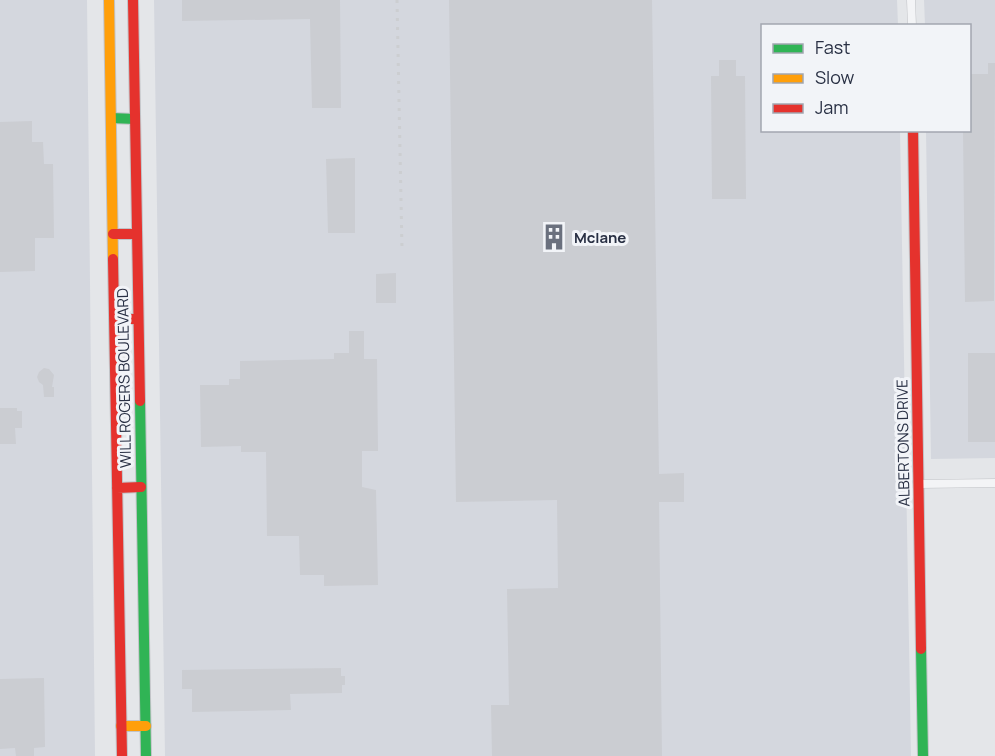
<svg xmlns="http://www.w3.org/2000/svg" width="995" height="756" viewBox="0 0 995 756" font-family="Manrope,sans-serif">
  <rect width="100%" height="100%" fill="#e4e6e9"/>
  <path fill="#d4d7de" d="M 0,0 L 87,0 L 95,756 L 0,756 Z
    M 154,0 L 897,0 L 898,25 L 762,26 L 762,130 L 900,131 L 911,756 L 165,756 Z
    M 924,0 L 995,0 L 995,458 L 931,459 L 926,131 L 970,130 L 970,26 L 925,25 Z"/>
  <path fill="#cbcdd2" d="M 182,0 L 340,0 L 341,108 L 312,108 L 310,19 L 182,21 Z
    M 449,0 L 652,0 L 659,474 L 684,473 L 684,502 L 659,502 L 662,756 L 492,756 L 491,705 L 509,705 L 507,589 L 558,588 L 557,500 L 456,502 Z
    M 719,60 L 736,60 L 736,76 L 745,76 L 746,199 L 712,199 L 711,76 L 719,76 Z
    M 988,63 L 995,63 L 994,301 L 965,302 L 963,130 L 969,130 L 969,74 L 988,74 Z
    M 32,121 L 32,142 L 43,142 L 44,164 L 53,164 L 54,238 L 35,238 L 35,271 L 0,272 L 0,122 Z
    M 355,158 L 355,233 L 328,233 L 326,159 Z
    M 396,273 L 396,303 L 376,303 L 376,274 Z
    M 349,331 L 364,331 L 364,359 L 377,359 L 378,451 L 362,451 L 362,487 L 376,490 L 378,585 L 324,586 L 324,575 L 300,575 L 299,536 L 267,536 L 266,452 L 241,452 L 241,446 L 201,447 L 200,385 L 229,385 L 229,379 L 240,379 L 240,361 L 334,359 L 334,353 L 349,353 Z
    M 968,353 L 995,353 L 995,442 L 968,442 Z
    M 44,368 L 49,369 L 54,375 L 52,387 L 54,387 L 54,397 L 44,397 L 43,385 L 39,382 L 37,377 L 39,372 Z
    M 0,408 L 17,408 L 17,411 L 22,411 L 22,428 L 15,428 L 16,444 L 0,444 Z
    M 341,668 L 341,676 L 345,676 L 345,685 L 342,685 L 342,693 L 290,694 L 291,710 L 192,712 L 192,689 L 182,689 L 182,670 Z
    M 44,678 L 45,747 L 34,748 L 34,756 L 16,756 L 15,748 L 0,749 L 0,679 Z"/>
  <g fill="none" stroke-linecap="round" stroke-linejoin="round">
    <g stroke="#c1c3c7" stroke-width="9">
      <path id="street" d="M 911,0 L 912,26
        M 919,484 L 995,483"/>
    </g>
    <g stroke="#c1c3c7" stroke-width="12">
      <path id="fast" d="M 111,118 L 135,119
        M 140,401 L 146,756
        M 921,649 L 923,756"/>
    </g>
    <g stroke="#c1c3c7" stroke-width="12">
      <path id="slow" d="M 109,0 L 113,259
        M 121,726 L 146,726"/>
    </g>
    <g stroke="#c1c3c7" stroke-width="12">
      <path id="jam" d="M 133,0 L 140,401
        M 913,130 L 921,649
        M 113,234 L 137,234
        M 113,259 L 122,756
        M 114,319 L 138,319
        M 117,488 L 141,487"/>
    </g>
    <use href="#street" stroke="#f3f4f6" stroke-width="8"/>
    <use href="#fast" stroke="#30b455" stroke-width="10"/>
    <use href="#slow" stroke="#ff9f0a" stroke-width="10"/>
    <use href="#jam" stroke="#e5322d" stroke-width="10"/>
    <path stroke="#ccced1" stroke-width="3" stroke-dasharray="3 6" stroke-linecap="butt" d="M 397,0 L 402,250"/>
  </g>
  <defs>
    <g id="building-bare" transform="scale(2.07)"><path d="M-4-6H4V6H1V3H-1V6H-4ZM-2.5-4.3h1.7v1.8h-1.7ZM.8-4.3h1.7v1.8H.8ZM-2.5-1h1.7V.8h-1.7ZM.8-1h1.7V.8H.8Z" fill="#6a707e" stroke="#f2f4f8" stroke-width="2.5" paint-order="stroke"/></g>
  </defs>
  <g fill-rule="evenodd">
    <use href="#building-bare" x="554" y="237"/>
  </g>
  <g text-anchor="middle" dominant-baseline="central" stroke-width="6" stroke-linejoin="round" paint-order="stroke">
    <g font-size="15" font-weight="bold" fill="#293044" stroke="#f2f4f8" text-anchor="start">
      <text x="574" y="237">Mclane</text>
    </g>
    <g font-size="15" fill="#293044" stroke="#f2f4f8">
      <text transform="translate(124 378) rotate(-91)">WILL ROGERS BOULEVARD</text>
      <text transform="translate(903 443) rotate(-91)">ALBERTONS DRIVE</text>
    </g>
  </g>
  <rect x="761" y="24" width="210" height="108" fill="#f2f4f8" stroke="#a2a6b0" stroke-width="1.5"/>
  <rect x="773" y="44" width="30" height="9" fill="#30b455" stroke="#a2a6b0" stroke-width="1.5"/>
  <text x="815" y="54" font-size="18" fill="#293044">Fast</text>
  <rect x="773" y="74" width="30" height="9" fill="#ff9f0a" stroke="#a2a6b0" stroke-width="1.5"/>
  <text x="815" y="84" font-size="18" fill="#293044">Slow</text>
  <rect x="773" y="104" width="30" height="9" fill="#e5322d" stroke="#a2a6b0" stroke-width="1.5"/>
  <text x="815" y="114" font-size="18" fill="#293044">Jam</text>
</svg>
